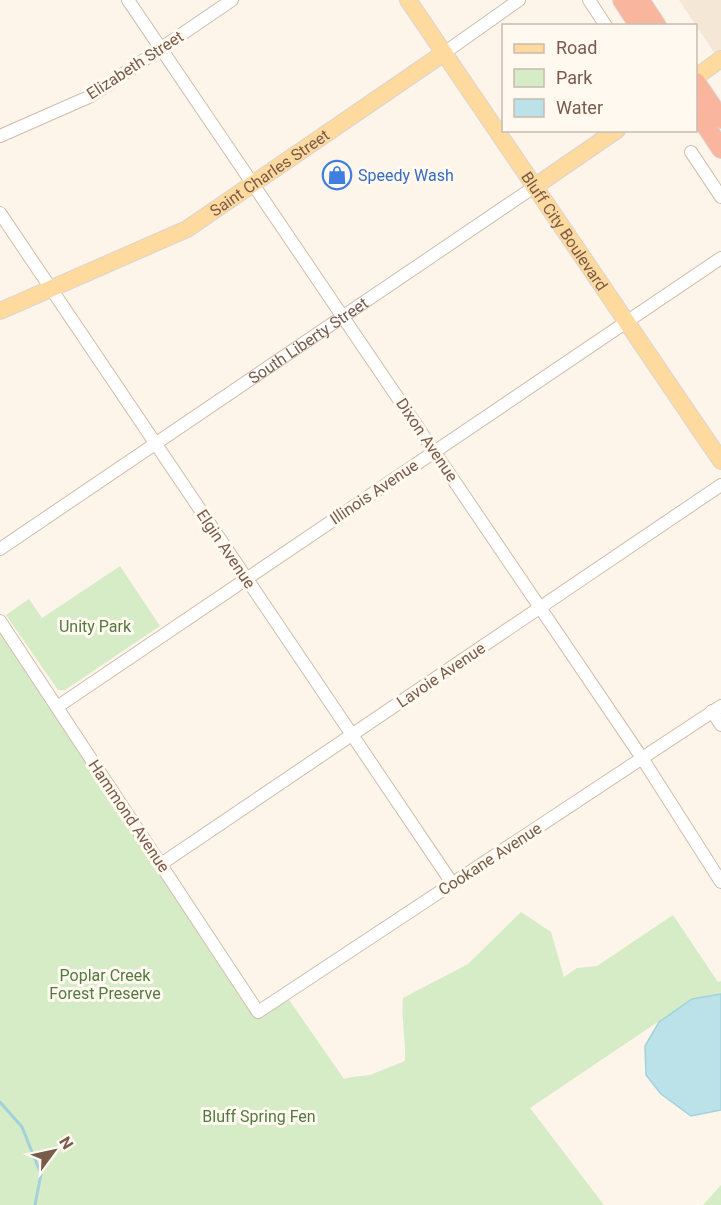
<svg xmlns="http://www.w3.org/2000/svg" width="721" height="1205" viewBox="0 0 721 1205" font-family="Roboto,sans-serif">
  <rect width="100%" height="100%" fill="#fdf5e9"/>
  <path fill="#f5e7d6" d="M 679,0 L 721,0 L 721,63 Z"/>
  <path fill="#d5ecc6" d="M 120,566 L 160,626 L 65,690 L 58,690 L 6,615 L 29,599 L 42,618 Z
    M 0,632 L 252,1015 L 285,994 L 344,1079 L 352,1077 L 370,1075 L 405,1061 C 406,1039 401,1020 403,998 L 468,964 L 521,912 L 551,932 L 564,977 L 577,968 L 597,966 L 673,915 L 718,982 L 721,981 L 721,994 L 692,999 L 530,1108 L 604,1205 L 0,1205 Z
    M 721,1185 L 721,1205 L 703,1205 Z"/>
  <path fill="#bbe2e9" stroke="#a1d2db" stroke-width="1.5" d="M 721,994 L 721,1110 L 691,1116 L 661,1094 L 646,1075 L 645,1046 L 659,1022 L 692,999 Z"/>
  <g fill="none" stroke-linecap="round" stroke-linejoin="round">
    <path stroke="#a1d2db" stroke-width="3" d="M 0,1102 L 22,1127 L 41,1174 L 35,1205"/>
    <g stroke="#d0bdad" stroke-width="14">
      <g id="minor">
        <path d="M 128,0 L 642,758 L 721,882"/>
        <path d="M 589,0 L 606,26"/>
        <path d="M 444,53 L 519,0"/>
        <path d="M 0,136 L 91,96 L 232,0"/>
        <path d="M 691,152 L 721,197"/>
        <path d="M 0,213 L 452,883"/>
        <path id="s1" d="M 0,549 L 534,187"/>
        <path d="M 0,621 L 258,1012 L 721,706"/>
        <path d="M 57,707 L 721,258"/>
        <path d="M 712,711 L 721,725"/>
        <path d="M 161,864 L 721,485"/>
      </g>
    </g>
    <g stroke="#dcd4d0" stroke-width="18">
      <g id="major">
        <path id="s2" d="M 408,0 L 721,461"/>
        <path d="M 696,77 L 721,59"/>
        <path d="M 534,187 L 617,130"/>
        <path id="s3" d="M 0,311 L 187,229 L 444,53"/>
      </g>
    </g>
    <g stroke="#dcd4d0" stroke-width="20">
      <path id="highway" d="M 622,0 L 639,26
        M 640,0 L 657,26
        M 696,82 L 721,119
        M 696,111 L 721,149"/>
    </g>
    <use href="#minor" stroke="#fff" stroke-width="12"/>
    <use href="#major" stroke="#feda9f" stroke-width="16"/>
    <use href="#highway" stroke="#f9b59d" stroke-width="18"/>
  </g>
  <defs>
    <g id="shop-ring" transform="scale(1.5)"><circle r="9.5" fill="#fff9f0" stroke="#3f7fe0" stroke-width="1.5"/><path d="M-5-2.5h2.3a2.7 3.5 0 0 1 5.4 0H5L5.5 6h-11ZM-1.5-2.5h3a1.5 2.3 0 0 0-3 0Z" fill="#3f7fe0"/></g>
  </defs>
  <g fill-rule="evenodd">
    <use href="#shop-ring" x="337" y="175"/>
  </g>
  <g text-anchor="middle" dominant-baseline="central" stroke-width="6" stroke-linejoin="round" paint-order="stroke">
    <g font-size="16" fill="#795b4a" stroke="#fff9f0">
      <text transform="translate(135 65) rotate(-33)">Elizabeth Street</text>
      <text stroke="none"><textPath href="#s3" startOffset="304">Saint Charles Street</textPath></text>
      <text stroke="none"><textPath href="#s2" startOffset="279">Bluff City Boulevard</textPath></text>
      <text stroke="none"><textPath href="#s1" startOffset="372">South Liberty Street</textPath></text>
      <text transform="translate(427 440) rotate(56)">Dixon Avenue</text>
      <text transform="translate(374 492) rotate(-34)">Illinois Avenue</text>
      <text transform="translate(226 549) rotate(56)">Elgin Avenue</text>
      <text transform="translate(441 675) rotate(-34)">Lavoie Avenue</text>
      <text transform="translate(129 816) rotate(56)">Hammond Avenue</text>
      <text transform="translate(490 859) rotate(-33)">Cookane Avenue</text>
    </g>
    <g font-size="16" fill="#366cbe" stroke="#fff9f0" text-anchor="start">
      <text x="358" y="175">Speedy Wash</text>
    </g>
    <g font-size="16" fill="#517a3f" stroke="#fff9f0">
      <text x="95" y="626">Unity Park</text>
      <text x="105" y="975">Poplar Creek<tspan x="105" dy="18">Forest Preserve</tspan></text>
      <text x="259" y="1116">Bluff Spring Fen</text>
    </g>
  </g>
  <rect x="502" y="24" width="195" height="108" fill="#fff9f0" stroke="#c9baae" stroke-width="1.5"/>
  <rect x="514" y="44" width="30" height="9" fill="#feda9f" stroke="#c9baae" stroke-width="1.5"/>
  <text x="556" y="54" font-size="18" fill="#795b4a">Road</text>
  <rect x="514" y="69" width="30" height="18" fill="#d5ecc6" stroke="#c9baae" stroke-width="1.5"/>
  <text x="556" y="84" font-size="18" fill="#795b4a">Park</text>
  <rect x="514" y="99" width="30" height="18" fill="#bbe2e9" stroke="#c9baae" stroke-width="1.5"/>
  <text x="556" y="114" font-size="18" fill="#795b4a">Water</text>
  <g transform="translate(54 1151) rotate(57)" stroke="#fff9f0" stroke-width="4.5" paint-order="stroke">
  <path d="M0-4.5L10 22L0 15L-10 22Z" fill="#795b4a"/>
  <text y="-9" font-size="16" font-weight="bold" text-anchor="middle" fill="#795b4a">N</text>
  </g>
</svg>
